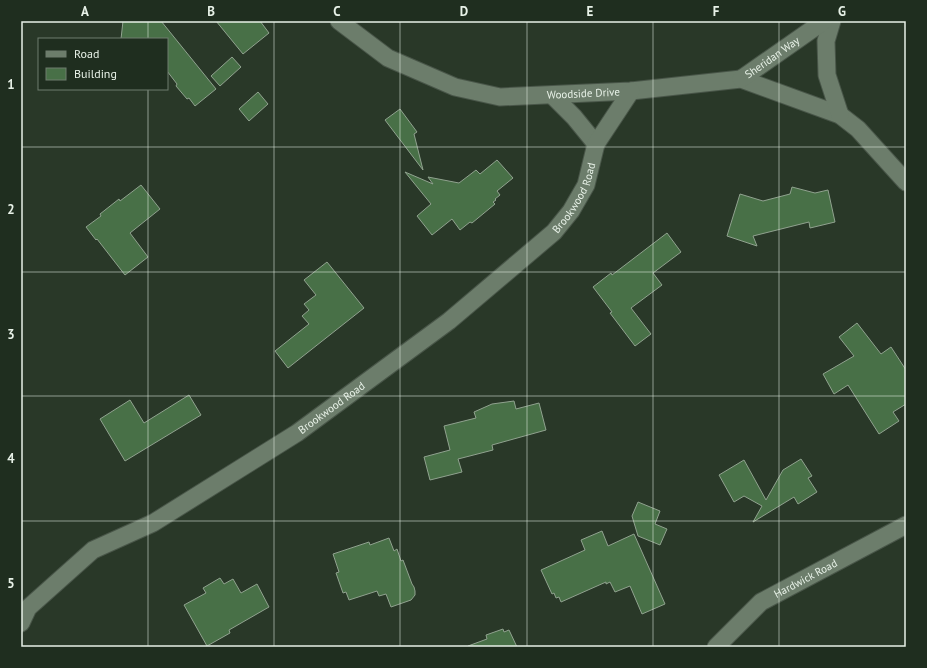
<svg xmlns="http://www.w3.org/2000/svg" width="927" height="668" viewBox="0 0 927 668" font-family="'PT Sans',sans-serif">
  <rect width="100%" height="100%" fill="#293828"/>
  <path fill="#487047" stroke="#90a28f" d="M 123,21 L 161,21 L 216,89 L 195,106 L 189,98 L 187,99 L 176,86 L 177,84 L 167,71 L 167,39 L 121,39 Z
    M 216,21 L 260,21 L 269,33 L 243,54 Z
    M 232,57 L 241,67 L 220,86 L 211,76 Z
    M 258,92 L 268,104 L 249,121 L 239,109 Z
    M 400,109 L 417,132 L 414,134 L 423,170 L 385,120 Z
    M 497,160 L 513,178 L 497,191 L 500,195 L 495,199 L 496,200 L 493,202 L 495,204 L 472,223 L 470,222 L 460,230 L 452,219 L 432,235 L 417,216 L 431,204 L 405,172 L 433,184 L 428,177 L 459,183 L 476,170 L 480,174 Z
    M 141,185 L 160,209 L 130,233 L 148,257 L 125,275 L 97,239 L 96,240 L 86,227 L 101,216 L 100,214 L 119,199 L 120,201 Z
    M 792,187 L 815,193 L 828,190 L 835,222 L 810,228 L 809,222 L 753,236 L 757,246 L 727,236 L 740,194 L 763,201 L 790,194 Z
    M 667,233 L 681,252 L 653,273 L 662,285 L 631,308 L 651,334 L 635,346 L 610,313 L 612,312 L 593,287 L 611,273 L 612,275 Z
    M 327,262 L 364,308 L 288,368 L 275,351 L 309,324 L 302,316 L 309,310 L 304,304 L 316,295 L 304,280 Z
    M 857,323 L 881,354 L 891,347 L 906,370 L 906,404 L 893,412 L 899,421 L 879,434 L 848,385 L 834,394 L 823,374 L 854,356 L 839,337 Z
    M 189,395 L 201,415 L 125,461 L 100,419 L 130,400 L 144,423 Z
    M 514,401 L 516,409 L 539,403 L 546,430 L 492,445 L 493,450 L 458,459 L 462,472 L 430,480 L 424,457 L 450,450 L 444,426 L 476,418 L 474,412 L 492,404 Z
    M 801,459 L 812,476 L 808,478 L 817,492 L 798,504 L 794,497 L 753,522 L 762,506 L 744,496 L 734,502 L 719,475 L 744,460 L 766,500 L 783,470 Z
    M 638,502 L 660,511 L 655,524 L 667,529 L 660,545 L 638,536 L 632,516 Z
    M 602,531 L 608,546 L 634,534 L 665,604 L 642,614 L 630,586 L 615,592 L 610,582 L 606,584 L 606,582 L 561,602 L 559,597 L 556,598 L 554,593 L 552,594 L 541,570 L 585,550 L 581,540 Z
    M 389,538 L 394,551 L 397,549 L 401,561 L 403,560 L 412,584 L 414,587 L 415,591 L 415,595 L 411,600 L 391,607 L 386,594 L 379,596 L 377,591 L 349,600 L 346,592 L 343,593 L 336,573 L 339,572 L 333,554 L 369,542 L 370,545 Z
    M 220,578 L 224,584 L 233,579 L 241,593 L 257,584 L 269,607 L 229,630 L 230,633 L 207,646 L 184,605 L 206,593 L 203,588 Z
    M 503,629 L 504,632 L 509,630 L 517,647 L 468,647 L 468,646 L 487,639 L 486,635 Z"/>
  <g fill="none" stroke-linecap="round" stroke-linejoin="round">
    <g stroke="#495649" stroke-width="19">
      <g id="minor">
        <path id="s1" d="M 339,21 L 388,58 L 455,87 L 500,97 L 631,91 L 741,79 L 840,115 L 858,129 L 906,182"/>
        <path d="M 832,21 L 826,41 L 827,75 L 840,115"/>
        <path id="s2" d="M 741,79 L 824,21"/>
        <path d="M 552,95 L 574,117 L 596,144"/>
        <path id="s3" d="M 21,623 L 28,608 L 93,550 L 153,523 L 297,433 L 449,321 L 554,232 L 571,211 L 586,185 L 596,144 L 631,91"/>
        <path id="s4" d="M 716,647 L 761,602 L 906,525"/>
      </g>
    </g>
    <use href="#minor" stroke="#6c7d6b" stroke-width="17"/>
  </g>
  <path fill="none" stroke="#e7f1e7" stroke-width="1" stroke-opacity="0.55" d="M 148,21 L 148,39M 274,21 L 274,647M 400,21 L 400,647M 527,21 L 527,647M 653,21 L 653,647M 779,21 L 779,647M 148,89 L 148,647M 21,147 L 906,147M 21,272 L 906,272M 21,396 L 906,396M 21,521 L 906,521"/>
  <g text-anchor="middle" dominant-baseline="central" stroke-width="3" stroke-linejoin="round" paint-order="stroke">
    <g font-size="11" fill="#e7f1e7" stroke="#1f2e1f">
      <text stroke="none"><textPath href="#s2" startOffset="38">Sheridan Way</textPath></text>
      <text stroke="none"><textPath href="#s1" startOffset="264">Woodside Drive</textPath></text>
      <text stroke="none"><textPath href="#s3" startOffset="706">Brookwood Road</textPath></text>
      <text stroke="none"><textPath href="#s3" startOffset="382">Brookwood Road</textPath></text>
      <text stroke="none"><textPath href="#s4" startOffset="114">Hardwick Road</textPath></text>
    </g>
  </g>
  <rect width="927" height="668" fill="none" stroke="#1f2e1f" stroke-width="44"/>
  <rect x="38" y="38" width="130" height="52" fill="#1f2e1f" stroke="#6f7c6f"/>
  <rect x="46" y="51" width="20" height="6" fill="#6c7d6b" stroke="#6f7c6f"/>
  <text x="74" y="58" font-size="12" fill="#e7f1e7">Road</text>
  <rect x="46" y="68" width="20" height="12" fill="#487047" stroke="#6f7c6f"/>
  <text x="74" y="78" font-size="12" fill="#e7f1e7">Building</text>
  <rect x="22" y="22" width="883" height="624" fill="none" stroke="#e7f1e7" stroke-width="1.5"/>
  <g font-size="13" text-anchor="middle" font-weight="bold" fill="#e7f1e7">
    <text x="85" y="16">A</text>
    <text x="211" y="16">B</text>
    <text x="337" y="16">C</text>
    <text x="464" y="16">D</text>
    <text x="590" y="16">E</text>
    <text x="716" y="16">F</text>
    <text x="842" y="16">G</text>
    <text x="11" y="89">1</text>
    <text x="11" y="214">2</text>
    <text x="11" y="339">3</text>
    <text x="11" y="463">4</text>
    <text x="11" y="588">5</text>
  </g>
</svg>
